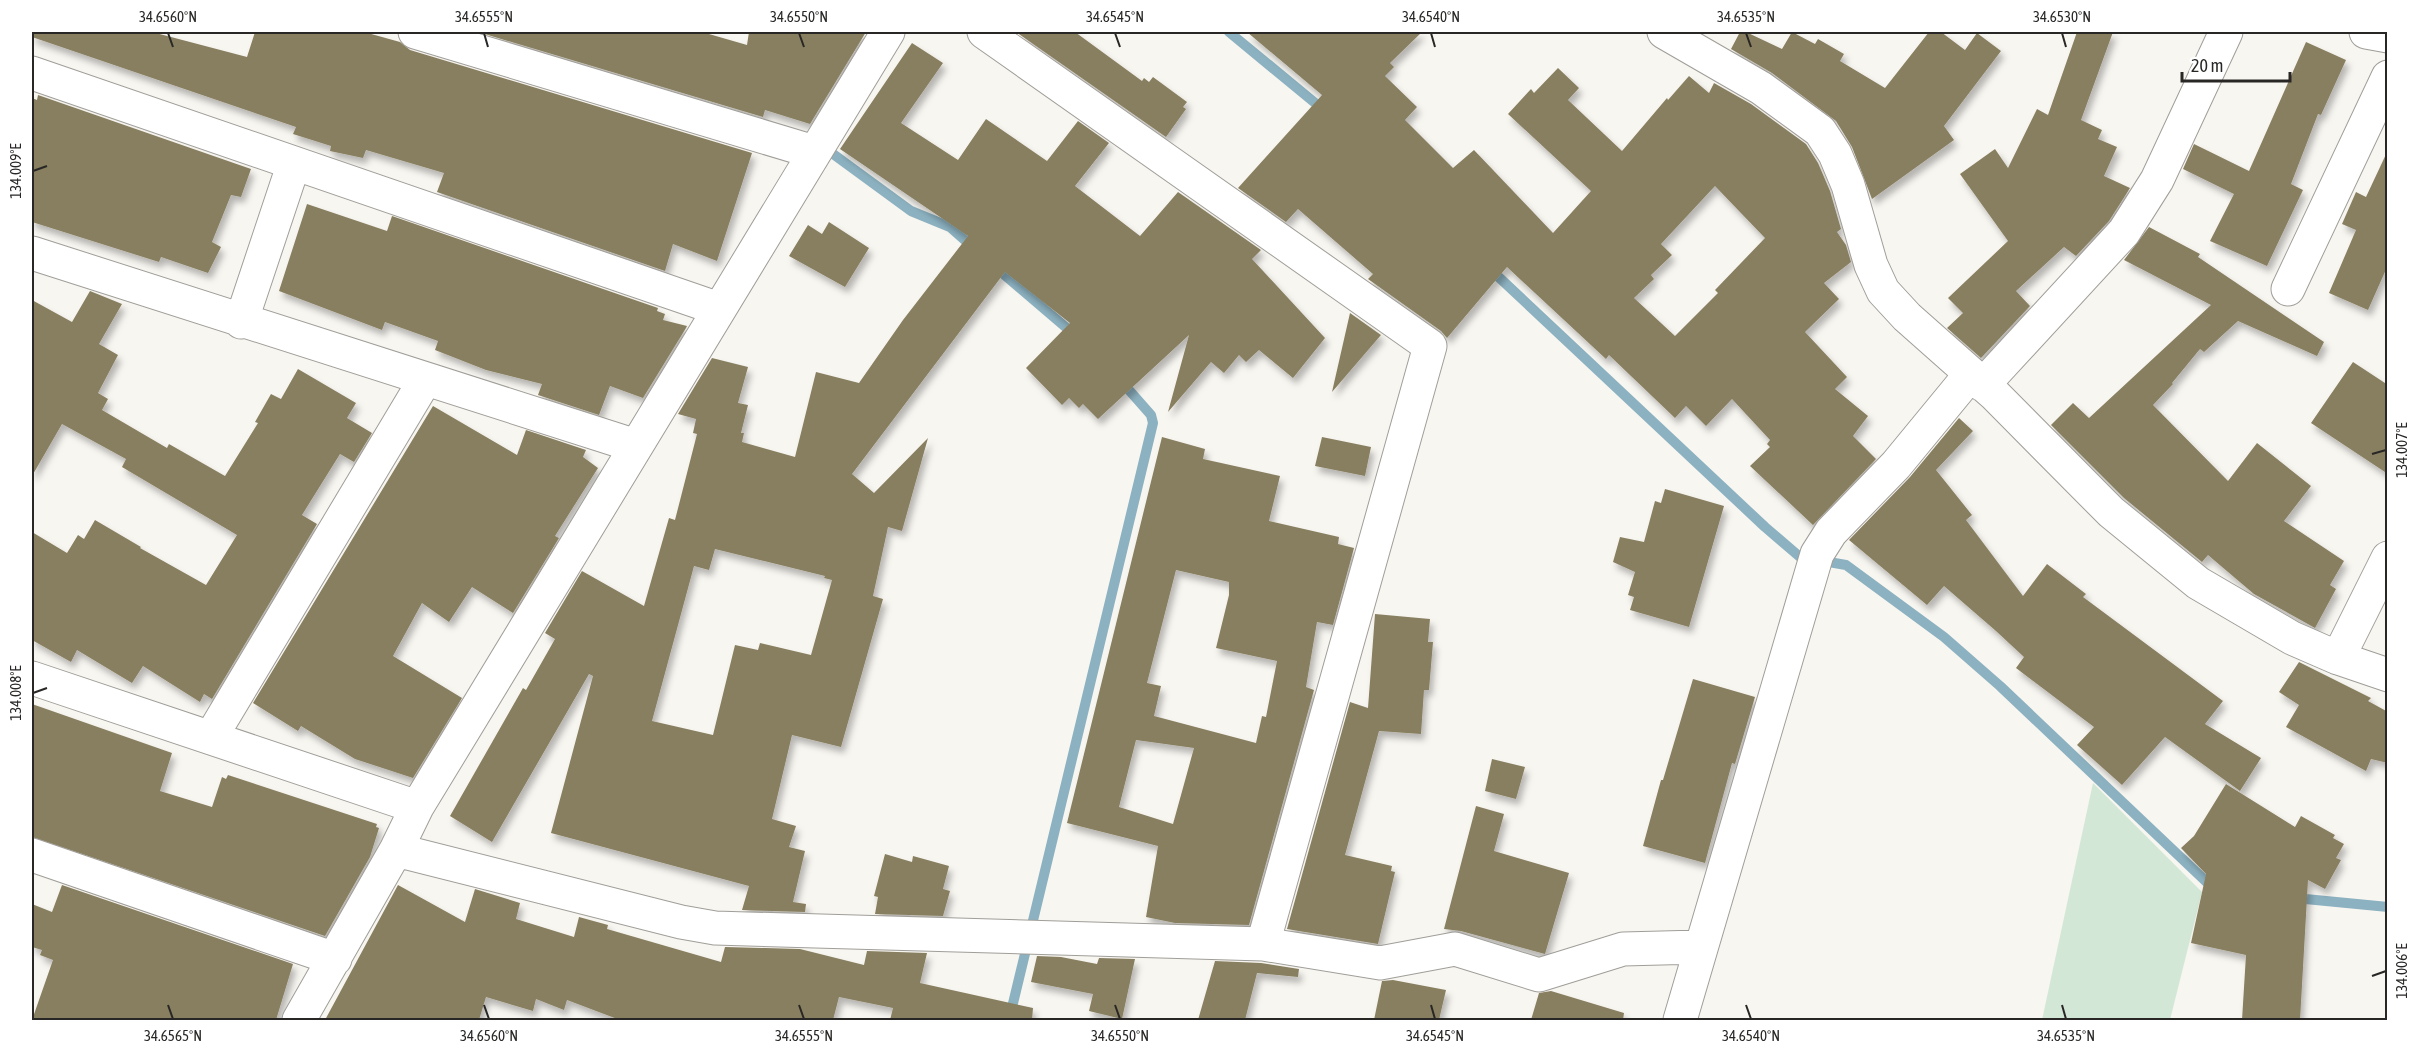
<svg xmlns="http://www.w3.org/2000/svg" width="2419" height="1052" viewBox="0 0 2419 1052" font-family="'Asap Condensed',sans-serif">
  <defs>
    <filter id="shadow"><feDropShadow dx="3.5" dy="6" stdDeviation="3" flood-color="#0004"/></filter>
  </defs>
  <rect width="100%" height="100%" fill="#f8f6f1"/>
  <path fill="#d2e7d6" d="M 2093,783 L 2202,892 L 2170,1020 L 2042,1020 Z"/>
  <g fill="none" stroke-linecap="round" stroke-linejoin="round">
    <path stroke="#8cb1c0" stroke-width="10" d="M 1229,32 L 1326,112
      M 829,151 L 911,211 L 950,227 L 976,250
      M 994,266 L 1076,336
      M 1489,268 L 1765,527 L 1800,557 L 1846,565 L 1944,637 L 2000,686 L 2214,889
      M 2295,898 L 2388,907
      M 1009,1020 L 1153,423 L 1151,415 L 1121,381"/>
  </g>
  <path fill="#887f60" fill-rule="evenodd" filter="url(#shadow)" d="M 32,32 L 152,32 L 247,57 L 255,32 L 364,32 L 400,42 L 410,50 L 752,153 L 717,261 L 673,244 L 665,271 L 437,192 L 444,173 L 366,150 L 363,158 L 330,151 L 331,146 L 293,134 L 296,127 L 32,37 Z
    M 478,32 L 702,32 L 747,45 L 749,32 L 866,32 L 810,124 L 765,110 L 763,117 Z
    M 1016,32 L 1075,32 L 1142,81 L 1144,78 L 1149,82 L 1153,77 L 1187,102 L 1183,107 L 1186,109 L 1166,137 Z
    M 1247,32 L 1422,32 L 1390,63 L 1394,67 L 1385,76 L 1417,107 L 1405,120 L 1453,168 L 1474,150 L 1553,233 L 1591,191 L 1508,114 L 1531,89 L 1534,93 L 1558,68 L 1579,88 L 1568,100 L 1622,151 L 1667,98 L 1668,100 L 1689,76 L 1709,93 L 1714,83 L 1751,104 L 1806,144 L 1818,163 L 1830,191 L 1841,229 L 1837,232 L 1846,245 L 1851,262 L 1824,283 L 1839,299 L 1805,332 L 1847,377 L 1835,389 L 1868,416 L 1853,436 L 1876,459 L 1813,525 L 1750,466 L 1770,447 L 1767,444 L 1770,440 L 1732,399 L 1706,426 L 1686,406 L 1675,418 L 1609,355 L 1606,359 L 1507,267 L 1447,338 L 1441,331 L 1368,279 L 1373,274 L 1298,209 L 1286,222 L 1238,188 L 1322,95 ZM 1715,186 L 1765,238 L 1715,290 L 1718,293 L 1675,336 L 1634,298 L 1654,279 L 1651,275 L 1672,255 L 1661,244 Z
    M 1740,32 L 1746,32 L 1782,49 L 1792,32 L 1815,44 L 1818,39 L 1844,54 L 1840,61 L 1885,88 L 1929,32 L 1941,32 L 1965,50 L 1977,33 L 2001,51 L 1944,126 L 1954,140 L 1872,199 L 1852,147 L 1836,121 L 1772,73 L 1731,49 Z
    M 2077,32 L 2113,32 L 2081,120 L 2102,130 L 2098,139 L 2117,147 L 2104,176 L 2130,188 L 2109,221 L 2076,256 L 2064,247 L 2016,291 L 2030,306 L 1981,358 L 1947,328 L 1963,313 L 1948,298 L 2008,241 L 1960,174 L 1995,149 L 2008,168 L 2037,109 L 2048,115 Z
    M 2306,42 L 2346,60 L 2321,115 L 2318,114 L 2291,184 L 2303,190 L 2267,266 L 2210,241 L 2234,194 L 2183,169 L 2194,144 L 2249,171 Z
    M 912,43 L 943,63 L 901,123 L 958,160 L 986,119 L 1047,161 L 1078,121 L 1109,143 L 1075,186 L 1140,236 L 1178,192 L 1261,250 L 1252,259 L 1325,338 L 1293,378 L 1259,350 L 1246,362 L 1239,355 L 1224,373 L 1211,362 L 1168,412 L 1189,335 L 1098,419 L 1083,404 L 1079,408 L 1069,398 L 1062,405 L 1026,368 L 1070,323 L 1005,272 L 852,474 L 874,493 L 928,438 L 902,531 L 888,527 L 873,596 L 883,599 L 841,747 L 792,735 L 772,819 L 796,826 L 789,847 L 805,851 L 793,902 L 806,904 L 805,912 L 742,910 L 749,886 L 551,833 L 593,676 L 589,674 L 492,842 L 450,816 L 523,688 L 526,690 L 555,639 L 545,633 L 582,571 L 644,606 L 669,518 L 675,520 L 697,434 L 693,433 L 696,419 L 678,414 L 712,358 L 748,367 L 738,403 L 748,405 L 741,433 L 744,433 L 742,442 L 795,457 L 816,372 L 859,383 L 903,320 L 968,236 L 840,149 ZM 715,549 L 825,576 L 824,578 L 832,580 L 811,655 L 760,643 L 758,650 L 735,645 L 713,735 L 652,721 L 694,566 L 709,570 Z
    M 38,95 L 251,169 L 241,197 L 231,195 L 212,242 L 221,247 L 208,273 L 161,257 L 159,262 L 32,222 L 32,98 L 37,100 Z
    M 2388,150 L 2388,265 L 2368,310 L 2329,293 L 2356,230 L 2342,224 L 2356,192 L 2366,197 Z
    M 307,204 L 387,231 L 392,216 L 658,308 L 657,311 L 665,314 L 663,320 L 687,326 L 686,328 L 643,398 L 610,386 L 599,415 L 538,395 L 542,384 L 486,370 L 435,350 L 438,341 L 385,322 L 382,330 L 279,291 Z
    M 829,222 L 869,248 L 845,287 L 789,256 L 808,225 L 822,234 Z
    M 2149,227 L 2200,254 L 2198,257 L 2324,342 L 2317,356 L 2238,321 L 2204,352 L 2200,349 L 2172,383 L 2173,384 L 2153,405 L 2228,481 L 2257,443 L 2311,486 L 2284,521 L 2344,561 L 2330,585 L 2336,589 L 2315,628 L 2254,594 L 2208,555 L 2202,562 L 2124,498 L 2051,425 L 2073,403 L 2089,418 L 2211,305 L 2124,260 Z
    M 90,291 L 122,304 L 99,344 L 118,355 L 98,393 L 108,399 L 102,410 L 167,448 L 169,444 L 225,476 L 258,423 L 255,422 L 271,394 L 281,399 L 298,369 L 356,403 L 347,418 L 372,433 L 354,462 L 340,454 L 302,515 L 317,524 L 212,699 L 204,694 L 200,702 L 143,666 L 132,683 L 77,650 L 71,662 L 32,640 L 32,532 L 67,553 L 78,535 L 84,539 L 95,520 L 141,547 L 140,548 L 206,585 L 237,535 L 122,467 L 126,459 L 62,424 L 32,476 L 32,300 L 72,322 Z
    M 1350,313 L 1381,335 L 1332,392 Z
    M 2353,362 L 2388,385 L 2388,474 L 2311,423 Z
    M 433,406 L 517,455 L 526,430 L 586,450 L 583,457 L 598,468 L 555,536 L 559,538 L 513,613 L 472,587 L 449,622 L 422,603 L 393,656 L 462,698 L 413,778 L 355,759 L 301,726 L 298,731 L 253,703 Z
    M 1959,418 L 1973,431 L 1936,470 L 1972,515 L 1966,520 L 2023,596 L 2047,564 L 2086,594 L 2083,597 L 2223,701 L 2205,724 L 2261,758 L 2240,791 L 2165,737 L 2122,785 L 2077,745 L 2094,727 L 2016,668 L 2024,657 L 1996,631 L 1944,586 L 1927,605 L 1849,540 L 1910,477 Z
    M 1162,437 L 1205,449 L 1203,459 L 1280,476 L 1269,521 L 1339,537 L 1338,544 L 1354,548 L 1333,625 L 1317,622 L 1306,687 L 1314,690 L 1249,925 L 1175,923 L 1146,917 L 1158,846 L 1067,823 ZM 1176,570 L 1229,582 L 1229,595 L 1216,648 L 1277,661 L 1266,717 L 1262,716 L 1256,743 L 1154,716 L 1161,686 L 1147,683 ZM 1136,740 L 1194,748 L 1173,824 L 1119,807 Z
    M 1322,437 L 1371,447 L 1365,476 L 1315,466 Z
    M 1665,489 L 1724,506 L 1689,627 L 1630,610 L 1634,597 L 1628,595 L 1635,572 L 1613,562 L 1620,537 L 1644,542 L 1655,501 L 1661,503 Z
    M 1375,614 L 1430,619 L 1428,642 L 1433,642 L 1429,690 L 1424,690 L 1421,734 L 1379,731 L 1345,855 L 1392,866 L 1391,871 L 1395,872 L 1378,944 L 1287,929 L 1350,702 L 1368,708 Z
    M 2299,662 L 2371,698 L 2368,701 L 2388,712 L 2388,763 L 2371,759 L 2366,771 L 2286,727 L 2299,705 L 2279,692 Z
    M 1693,679 L 1755,697 L 1735,764 L 1732,763 L 1705,863 L 1643,846 L 1661,780 L 1663,780 Z
    M 32,704 L 172,753 L 160,791 L 212,807 L 222,777 L 226,779 L 228,775 L 377,824 L 376,827 L 379,828 L 370,857 L 325,936 L 32,837 Z
    M 1492,759 L 1525,767 L 1516,799 L 1485,791 Z
    M 2226,784 L 2295,827 L 2301,816 L 2335,835 L 2333,838 L 2344,844 L 2336,858 L 2341,860 L 2325,889 L 2308,880 L 2300,1020 L 2242,1020 L 2246,955 L 2191,943 L 2206,874 L 2181,848 L 2194,836 Z
    M 1476,806 L 1504,814 L 1494,851 L 1569,873 L 1545,954 L 1461,931 L 1444,929 Z
    M 885,854 L 912,862 L 913,856 L 949,866 L 943,889 L 950,891 L 943,916 L 875,914 L 878,897 L 874,896 Z
    M 62,885 L 293,964 L 276,1020 L 32,1020 L 53,960 L 40,955 L 42,950 L 32,947 L 32,904 L 52,912 Z
    M 398,885 L 465,922 L 475,889 L 520,903 L 516,919 L 574,937 L 579,917 L 608,925 L 607,929 L 721,962 L 725,947 L 800,949 L 864,965 L 867,951 L 927,953 L 920,983 L 1033,1008 L 1032,1020 L 890,1020 L 893,1008 L 839,997 L 833,1020 L 620,1020 L 567,1000 L 564,1010 L 536,999 L 533,1011 L 486,997 L 479,1020 L 325,1020 Z
    M 1037,956 L 1061,957 L 1097,964 L 1099,958 L 1135,959 L 1122,1019 L 1089,1011 L 1093,994 L 1031,982 Z
    M 1215,961 L 1261,963 L 1299,969 L 1298,977 L 1257,973 L 1245,1020 L 1198,1020 Z
    M 1393,980 L 1446,990 L 1439,1020 L 1374,1020 L 1382,981 Z
    M 1551,991 L 1624,1013 L 1623,1020 L 1531,1020 L 1539,993 Z"/>
  <g fill="none" stroke-linecap="round" stroke-linejoin="round">
    <g stroke="#a09e99" stroke-width="35">
      <path id="street" d="M 415,32 L 814,152
        M 984,32 L 1430,346 L 1263,944
        M 1664,32 L 1761,88 L 1820,131 L 1835,154 L 1848,185 L 1871,265 L 1883,291 L 1907,317 L 1995,395 L 2111,512 L 2198,583 L 2292,638 L 2338,658 L 2388,675
        M 2366,32 L 2388,36
        M 32,73 L 719,309
        M 32,253 L 636,446
        M 2288,289 L 2388,77
        M 241,322 L 294,163
        M 1983,385 L 2124,232 L 2157,180 L 2226,32
        M 2338,658 L 2388,558
        M 32,678 L 417,807
        M 211,737 L 425,380
        M 396,850 L 681,922 L 715,928 L 1263,944 L 1380,963 L 1455,949 L 1539,975 L 1623,949 L 1700,947
        M 32,855 L 335,959
        M 299,1020 L 396,850 L 417,807 L 888,32
        M 1680,1020 L 1817,554 L 1831,532 L 1896,465 L 1970,375"/>
    </g>
    <use href="#street" stroke="#fff" stroke-width="33"/>
  </g>
  <path fill="none" stroke="#282725" stroke-width="2" d="M 168,33 L 173,47M 484,33 L 488,47M 799,33 L 804,47M 1115,33 L 1120,47M 1431,33 L 1435,47M 1746,33 L 1751,47M 2062,33 L 2066,47M 33,171 L 47,166M 2372,454 L 2386,450M 33,693 L 47,688M 2372,976 L 2386,971M 168,1005 L 173,1019M 484,1005 L 489,1019M 799,1005 L 804,1019M 1115,1005 L 1120,1019M 1431,1005 L 1435,1019M 1746,1005 L 1751,1019M 2062,1005 L 2066,1019"/>
  <rect width="2419" height="1052" fill="none" stroke="#ffffff" stroke-width="66"/>
  <path d="M2182 72v9h108v-9" fill="none" stroke="#282725" stroke-width="3"/>
  <text x="2191" y="72" font-size="18" fill="#282725" stroke="#ffffff" stroke-width="4.5" paint-order="stroke">20 m</text>
  <rect x="33" y="33" width="2353" height="986" fill="none" stroke="#282725" stroke-width="2"/>
  <g font-size="15" text-anchor="middle" fill="#282725">
    <text x="168" y="22">34.6560°N</text>
    <text x="484" y="22">34.6555°N</text>
    <text x="799" y="22">34.6550°N</text>
    <text x="1115" y="22">34.6545°N</text>
    <text x="1431" y="22">34.6540°N</text>
    <text x="1746" y="22">34.6535°N</text>
    <text x="2062" y="22">34.6530°N</text>
    <text transform="translate(16 171) rotate(-90)" y="5">134.009°E</text>
    <text transform="translate(2402 450) rotate(-90)" y="5">134.007°E</text>
    <text transform="translate(16 693) rotate(-90)" y="5">134.008°E</text>
    <text transform="translate(2402 971) rotate(-90)" y="5">134.006°E</text>
    <text x="173" y="1041">34.6565°N</text>
    <text x="489" y="1041">34.6560°N</text>
    <text x="804" y="1041">34.6555°N</text>
    <text x="1120" y="1041">34.6550°N</text>
    <text x="1435" y="1041">34.6545°N</text>
    <text x="1751" y="1041">34.6540°N</text>
    <text x="2066" y="1041">34.6535°N</text>
  </g>
</svg>
